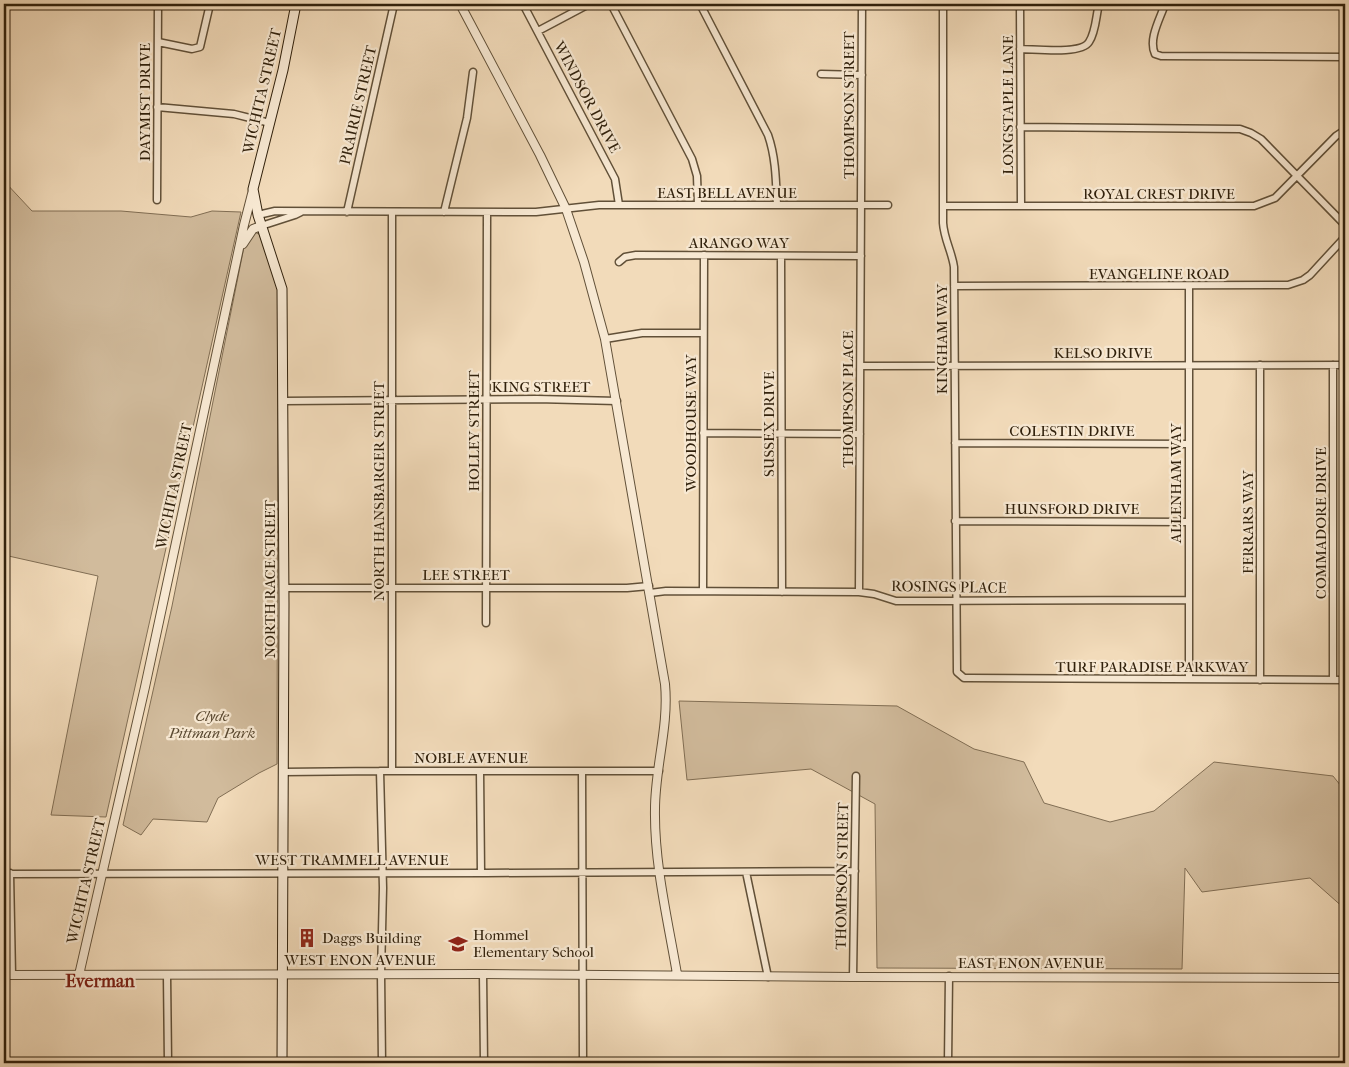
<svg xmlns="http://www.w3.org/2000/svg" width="1349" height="1067" viewBox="0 0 1349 1067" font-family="'IM FELL French Canon',serif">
  <rect width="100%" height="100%" fill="#f2dbba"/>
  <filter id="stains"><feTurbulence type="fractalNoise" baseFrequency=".004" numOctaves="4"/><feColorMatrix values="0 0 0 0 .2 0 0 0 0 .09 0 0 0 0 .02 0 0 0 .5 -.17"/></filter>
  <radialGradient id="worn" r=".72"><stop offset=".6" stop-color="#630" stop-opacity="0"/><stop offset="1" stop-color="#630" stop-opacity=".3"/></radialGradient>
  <path fill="#d1bb9c" stroke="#816e54" d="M 4,181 L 32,211 L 121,211 L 191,217 L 212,211 L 241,212 L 106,817 L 51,815 L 98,576 L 4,555 Z
    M 254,232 L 259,234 L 276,278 L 278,294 L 277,764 L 259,773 L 218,798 L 207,822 L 153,819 L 141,835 L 123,825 L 172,606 L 244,247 Z
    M 679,701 L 897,706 L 974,749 L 1024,762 L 1044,803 L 1110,822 L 1154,811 L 1214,762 L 1333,776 L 1345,791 L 1345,909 L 1310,878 L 1202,892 L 1185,868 L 1182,969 L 877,968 L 875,804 L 811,769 L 687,780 Z"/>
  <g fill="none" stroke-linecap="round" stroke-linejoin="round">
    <g stroke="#615038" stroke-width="9">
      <path id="minor" d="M 523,4 L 615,179 L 619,205
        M 611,4 L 692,159 L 697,176 L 698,205
        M 700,4 L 768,135 C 776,158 776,182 777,205
        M 943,4 L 943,223 C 944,239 952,252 954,267 L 957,672 L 964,678 L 968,678 L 1345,680
        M 1020,4 L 1021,206
        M 1165,4 C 1160,19 1148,39 1155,54 L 1161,56 L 1345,57
        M 538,31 L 589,4
        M 158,42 L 192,49 L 200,47 L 210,4
        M 1020,49 C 1035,49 1081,55 1089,42 C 1096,32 1096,15 1099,4
        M 821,74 L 862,75
        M 157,107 L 234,114 L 270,123
        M 1020,127 L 1240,129 L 1251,133 L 1261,139 L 1345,225
        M 157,200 L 158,4
        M 943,206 L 1254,206 L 1275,198 L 1336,136 L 1345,130
        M 347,212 L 394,4
        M 444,212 L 467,118 L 473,72
        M 258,215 L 275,211 L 536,212 L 599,205 L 888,205
        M 261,226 L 295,215 L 301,212
        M 781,256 L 782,592
        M 619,262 L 625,257 L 636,255 L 861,256
        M 954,286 L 1288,285 L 1303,280 L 1310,275 L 1345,237
        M 1189,286 L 1189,679
        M 605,339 L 642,333 L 703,333
        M 1260,365 L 1260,680
        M 1333,365 L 1333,680
        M 861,366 L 1345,365
        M 284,401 L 537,399 L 617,401
        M 703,433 L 860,434
        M 955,443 L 1189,444
        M 955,521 L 1189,522
        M 284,588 L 627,588 L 649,586
        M 703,591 L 704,255
        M 859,592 L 862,4
        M 650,593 L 666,591 L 859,592 L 874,594 L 896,601 L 1189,600
        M 486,623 L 487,213
        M 380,771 L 383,888 L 381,974 L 382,1063
        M 392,771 L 392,212
        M 480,771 L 481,873
        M 582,771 L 583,1063
        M 283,772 L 380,771 L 659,771
        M 746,872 L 768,977
        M 10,873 L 12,975
        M 4,874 L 486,873 L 855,871
        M 483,974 L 484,1063
        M 167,975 L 168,1063
        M 853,977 L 856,776
        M 948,1063 L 949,976"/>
    </g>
    <g stroke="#615038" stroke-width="10">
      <path id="tertiary" d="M 460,4 L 540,155 L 566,209 L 584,262 L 605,339 L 665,684 C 669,727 655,767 655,809 C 654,863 668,921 677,974
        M 243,244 L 253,229 L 261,226
        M 4,975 L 483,974 L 853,977 L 1345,978
        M 79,975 L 145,687 L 244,225 L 253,190"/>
    </g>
    <g stroke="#31210c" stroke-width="11">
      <path id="secondary" d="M 282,1063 L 284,604 L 282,289 L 258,215 L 253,189 L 283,70 L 296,4"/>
    </g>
    <use href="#minor" stroke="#f7e8d2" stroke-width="6"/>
    <use href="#tertiary" stroke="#f7e8d2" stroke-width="8"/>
    <use href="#secondary" stroke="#f7e8d2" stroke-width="9"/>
  </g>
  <defs>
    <g id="building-bare" transform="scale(1.5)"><path d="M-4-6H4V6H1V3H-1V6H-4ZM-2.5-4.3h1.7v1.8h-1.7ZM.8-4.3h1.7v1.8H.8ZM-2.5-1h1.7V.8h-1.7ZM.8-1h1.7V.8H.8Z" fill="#8f2418" stroke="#f7e8d2" stroke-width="2.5" paint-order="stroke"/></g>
    <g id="school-bare" transform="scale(1.5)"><path d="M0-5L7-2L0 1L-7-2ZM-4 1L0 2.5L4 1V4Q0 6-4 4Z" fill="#8f2418" stroke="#f7e8d2" stroke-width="2.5" paint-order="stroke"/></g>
  </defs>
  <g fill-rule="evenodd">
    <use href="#building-bare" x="307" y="938"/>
    <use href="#school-bare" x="458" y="944"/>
  </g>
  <g text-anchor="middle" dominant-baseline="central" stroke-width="4.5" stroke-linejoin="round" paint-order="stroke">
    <g font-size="15" fill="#31210c" stroke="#f7e8d2">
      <text transform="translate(262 91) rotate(-77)">WICHITA STREET</text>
      <text transform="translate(587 97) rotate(62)">WINDSOR DRIVE</text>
      <text transform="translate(145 102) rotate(-90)">DAYMIST DRIVE</text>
      <text transform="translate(358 105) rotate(-77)">PRAIRIE STREET</text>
      <text transform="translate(849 105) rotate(-90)">THOMPSON STREET</text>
      <text transform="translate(1008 105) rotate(-90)">LONGSTAPLE LANE</text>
      <text x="727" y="193">EAST BELL AVENUE</text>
      <text x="1159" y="194">ROYAL CREST DRIVE</text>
      <text x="739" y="243">ARANGO WAY</text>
      <text x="1159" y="274">EVANGELINE ROAD</text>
      <text transform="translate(942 339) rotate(-90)">KINGHAM WAY</text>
      <text x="1103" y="353">KELSO DRIVE</text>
      <text x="541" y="387">KING STREET</text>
      <text transform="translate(848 399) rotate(-90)">THOMPSON PLACE</text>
      <text transform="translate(691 423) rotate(-90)">WOODHOUSE WAY</text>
      <text transform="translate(769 424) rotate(-90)">SUSSEX DRIVE</text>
      <text transform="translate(474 431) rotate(-90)">HOLLEY STREET</text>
      <text x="1072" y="431">COLESTIN DRIVE</text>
      <text transform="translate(1176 483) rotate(-90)">ALLENHAM WAY</text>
      <text transform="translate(174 486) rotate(-78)">WICHITA STREET</text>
      <text transform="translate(379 491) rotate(-90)">NORTH HANSBARGER STREET</text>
      <text x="1072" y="509">HUNSFORD DRIVE</text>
      <text transform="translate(1248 522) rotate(-90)">FERRARS WAY</text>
      <text transform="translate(1321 523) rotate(-90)">COMMADORE DRIVE</text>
      <text x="466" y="575">LEE STREET</text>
      <text transform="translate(270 579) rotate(-90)">NORTH RACE STREET</text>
      <text transform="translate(949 587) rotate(1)">ROSINGS PLACE</text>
      <text x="1152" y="667">TURF PARADISE PARKWAY</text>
      <text x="471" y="758">NOBLE AVENUE</text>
      <text x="352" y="860">WEST TRAMMELL AVENUE</text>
      <text transform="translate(842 876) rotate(-89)">THOMPSON STREET</text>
      <text transform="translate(86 881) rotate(-77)">WICHITA STREET</text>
      <text x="360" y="960">WEST ENON AVENUE</text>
      <text x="1031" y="963">EAST ENON AVENUE</text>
    </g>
    <g font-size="15" font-style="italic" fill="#594830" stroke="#f7e8d2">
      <text x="212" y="716">Clyde<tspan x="212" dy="17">Pittman Park</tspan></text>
    </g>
    <g font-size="15" fill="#31210c" stroke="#f7e8d2" text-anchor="start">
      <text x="473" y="935">Hommel<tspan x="473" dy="17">Elementary School</tspan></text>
      <text x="322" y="938">Daggs Building</text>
    </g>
    <g font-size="18" font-weight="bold" fill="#7a1f14" stroke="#f7e8d2">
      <text x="100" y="981">Everman</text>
    </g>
  </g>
  <rect width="1349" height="1067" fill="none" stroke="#f2dbba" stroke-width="20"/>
  <rect x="5" y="5" width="1339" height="1057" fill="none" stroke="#31210c" stroke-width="2.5"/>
  <rect x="10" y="10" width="1329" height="1047" fill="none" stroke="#31210c"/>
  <rect width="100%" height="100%" filter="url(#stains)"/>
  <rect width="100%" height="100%" fill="url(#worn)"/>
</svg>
